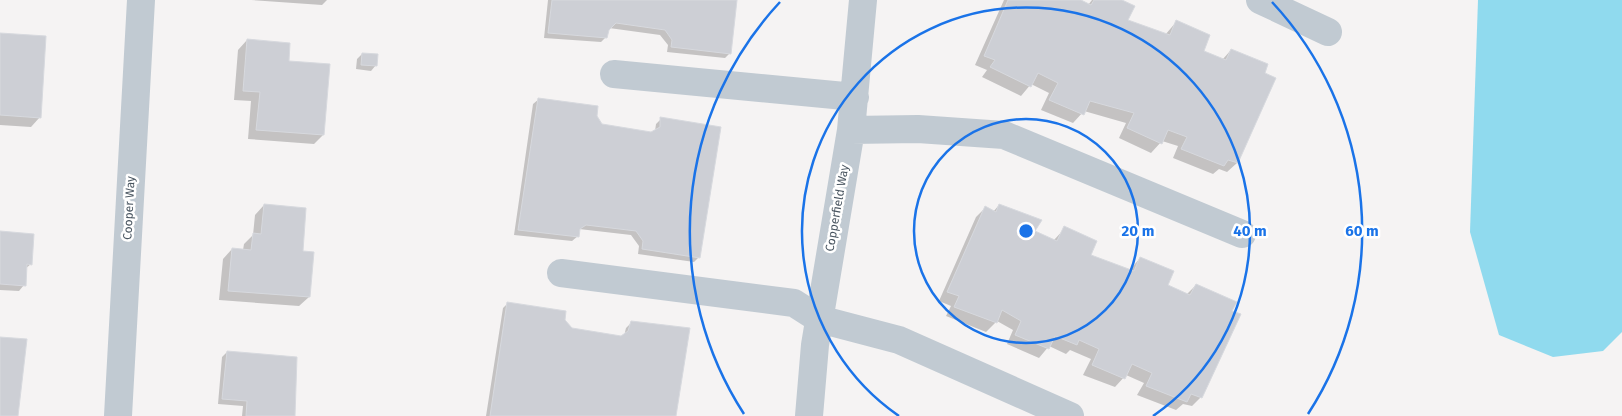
<svg xmlns="http://www.w3.org/2000/svg" width="1622" height="416" viewBox="0 0 1622 416" font-family="'Fira Sans',sans-serif">
  <rect width="100%" height="100%" fill="#f5f3f3"/>
  <path fill="#90daee" d="M 1478,0 L 1622,0 L 1622,332 L 1603,351 L 1553,357 L 1499,335 L 1470,232 Z"/>
  <path fill="#0003" d="M 251,0 L 327,0 L 322,5 Z
    M 548,0 L 736,0 L 730,53 L 725,58 L 667,52 L 668,45 L 660,35 L 609,28 L 606,37 L 601,42 L 544,38 Z
    M 1004,0 L 1078,0 L 1088,5 L 1092,0 L 1119,0 L 1126,21 L 1165,35 L 1177,21 L 1202,51 L 1222,60 L 1231,50 L 1263,74 L 1275,79 L 1237,163 L 1227,172 L 1219,169 L 1213,174 L 1173,158 L 1178,146 L 1162,141 L 1151,153 L 1119,138 L 1126,123 L 1084,111 L 1073,123 L 1041,110 L 1049,93 L 1031,84 L 1021,96 L 982,77 L 987,70 L 975,65 Z
    M 0,35 L 40,117 L 31,127 L 0,125 Z
    M 247,40 L 287,62 L 323,135 L 314,144 L 248,139 L 251,101 L 234,100 L 238,50 Z
    M 362,54 L 376,65 L 371,71 L 356,69 L 357,59 Z
    M 539,99 L 596,116 L 601,125 L 651,134 L 655,131 L 656,124 L 661,119 L 699,257 L 694,262 L 638,254 L 639,246 L 631,235 L 579,229 L 578,236 L 572,241 L 514,235 L 533,104 Z
    M 264,205 L 301,252 L 309,297 L 299,306 L 219,300 L 223,259 L 232,249 L 243,250 L 244,244 L 253,235 L 255,215 Z
    M 999,205 L 1033,232 L 1054,240 L 1065,228 L 1089,256 L 1129,271 L 1140,258 L 1166,286 L 1186,295 L 1196,285 L 1230,312 L 1201,397 L 1192,406 L 1183,404 L 1176,410 L 1137,395 L 1144,383 L 1126,375 L 1115,387 L 1083,375 L 1091,359 L 1070,350 L 1066,354 L 1049,346 L 1039,358 L 1007,344 L 1013,330 L 997,321 L 986,332 L 946,316 L 951,306 L 939,301 L 976,217 L 985,208 L 993,212 Z
    M 0,232 L 31,264 L 25,269 L 24,285 L 19,291 L 0,290 Z
    M 508,303 L 564,320 L 572,329 L 621,338 L 624,336 L 626,328 L 631,323 L 675,416 L 486,416 L 503,308 Z
    M 227,352 L 294,416 L 242,416 L 243,406 L 218,404 L 222,357 Z"/>
  <path fill="#cdcfd5" stroke="#d7d9de" d="M 552,0 L 737,0 L 731,54 L 671,47 L 672,40 L 665,30 L 616,23 L 609,30 L 607,38 L 548,33 Z
    M 1008,0 L 1081,0 L 1091,5 L 1094,0 L 1122,0 L 1135,6 L 1128,20 L 1170,35 L 1176,20 L 1210,35 L 1204,51 L 1226,60 L 1231,49 L 1268,64 L 1265,73 L 1276,78 L 1238,163 L 1228,160 L 1224,166 L 1181,149 L 1187,137 L 1168,130 L 1162,144 L 1127,128 L 1134,113 L 1090,101 L 1084,115 L 1049,100 L 1058,83 L 1038,73 L 1031,87 L 990,67 L 995,60 L 984,56 Z
    M 0,33 L 46,36 L 41,118 L 0,115 Z
    M 247,39 L 290,43 L 289,61 L 330,64 L 324,135 L 256,130 L 260,92 L 243,91 Z
    M 362,53 L 378,54 L 377,66 L 361,65 Z
    M 538,98 L 598,106 L 597,116 L 602,124 L 651,132 L 660,127 L 660,117 L 721,127 L 700,258 L 642,249 L 643,241 L 636,231 L 586,225 L 580,229 L 579,237 L 518,230 Z
    M 264,204 L 306,208 L 303,251 L 314,252 L 310,297 L 228,291 L 232,248 L 251,250 L 253,233 L 261,234 Z
    M 999,204 L 1042,220 L 1035,231 L 1057,241 L 1064,226 L 1097,241 L 1091,255 L 1134,271 L 1140,257 L 1174,271 L 1168,285 L 1190,295 L 1196,284 L 1237,302 L 1232,311 L 1241,314 L 1202,398 L 1191,394 L 1187,402 L 1146,386 L 1152,373 L 1132,364 L 1125,379 L 1092,365 L 1099,349 L 1079,340 L 1077,345 L 1055,336 L 1049,349 L 1015,335 L 1021,321 L 1002,310 L 997,323 L 954,307 L 959,296 L 947,292 L 985,206 L 996,212 Z
    M 0,231 L 34,234 L 32,265 L 27,264 L 26,286 L 0,284 Z
    M 507,302 L 566,311 L 565,320 L 572,328 L 621,336 L 628,331 L 631,321 L 690,328 L 676,416 L 490,416 Z
    M 0,337 L 27,339 L 18,416 L 0,416 Z
    M 227,351 L 297,357 L 295,416 L 246,416 L 247,401 L 222,399 Z"/>
  <g fill="none" stroke-linecap="round" stroke-linejoin="round">
    <path stroke="#c1cad2" stroke-width="28" d="M 1260,0 L 1328,32
      M 614,74 L 855,97
      M 851,130 L 918,129 L 1004,135 L 1242,234
      M 561,273 L 794,303 L 819,319 L 899,340 L 1070,416
      M 118,416 L 141,0
      M 809,416 L 815,345 L 851,130 L 863,0"/>
  </g>
  <g fill="none" stroke="#1a73e8" stroke-width="2.5">
    <circle cx="1026" cy="231" r="112"/>
    <path d="M899 416A224 224 0 1 1 1153 416"/>
    <path d="M744 414A336 336 0 0 1 780 2M1272 2A336 336 0 0 1 1308 414"/>
  </g>
  <g text-anchor="middle" dominant-baseline="central" stroke-width="5" stroke-linejoin="round" paint-order="stroke">
    <g font-size="12" fill="#4a5661" stroke="#fff">
      <text transform="translate(129 208) rotate(-87)">Cooper Way</text>
      <text transform="translate(837 208) rotate(-80)">Copperfield Way</text>
    </g>
  </g>
  <circle cx="1026" cy="231" r="8" fill="#1a73e8" stroke="#fff" stroke-width="2.5"/>
  <g font-size="15" text-anchor="middle" font-weight="bold" fill="#1a73e8" stroke="#fff" stroke-width="5" stroke-linejoin="round" paint-order="stroke">
    <text x="1138" y="236">20 m</text>
    <text x="1250" y="236">40 m</text>
    <text x="1362" y="236">60 m</text>
  </g>
</svg>
